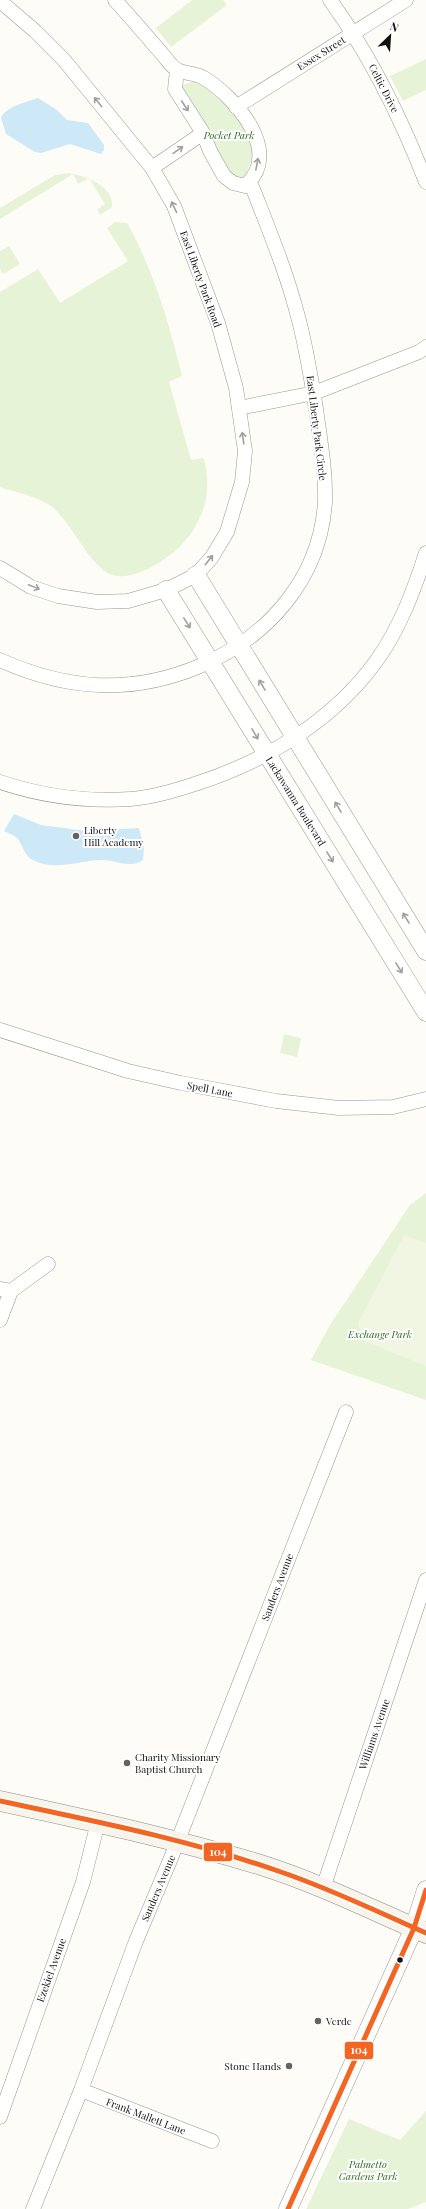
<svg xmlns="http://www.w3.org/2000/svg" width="426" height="2209" viewBox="0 0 426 2209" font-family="'Playfair Display',serif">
  <rect width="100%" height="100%" fill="#fdfcf7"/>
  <path fill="#e7f3d7" d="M 192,0 L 223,0 L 227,5 L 171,47 L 156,28 Z
    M 426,59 L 426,90 L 403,101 L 390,76 Z
    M 192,82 L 202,82 L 222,97 L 247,129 L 254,152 L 245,178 L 239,180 L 231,177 L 181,95 L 182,85 Z
    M 69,173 C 86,176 114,186 112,207 L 100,215 L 97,210 L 105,204 L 89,178 L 78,184 L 73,174 L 0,219 L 0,208 L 55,175 Z
    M 115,222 L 127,223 C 154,271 169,323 182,376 L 169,382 L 191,460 L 203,458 C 210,472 208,503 200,517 C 195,528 188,539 179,547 C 164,562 127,586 106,572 C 85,558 72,523 51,506 C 37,496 17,493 0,487 L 0,292 L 38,269 L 60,303 L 128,261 L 107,228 Z
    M 9,246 L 20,264 L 3,274 L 0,269 L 0,251 Z
    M 284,1034 L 301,1038 L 297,1057 L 280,1053 Z
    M 426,1193 L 426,1400 L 311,1360 L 330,1325 L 410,1205 Z
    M 426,2111 L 426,2202 L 408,2209 L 306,2209 L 349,2119 L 400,2140 Z"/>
  <path fill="#f0f6e1" d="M 404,1235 L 426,1243 L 426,1366 L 364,1341 L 358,1323 Z"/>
  <path fill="#cde8f7" d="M 38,98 L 57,110 L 67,120 L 88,123 L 104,145 L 104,150 L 101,154 L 70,144 L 41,153 L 35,152 L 6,134 L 1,118 C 6,106 27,102 38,98 Z
    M 14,814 L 41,825 L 87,831 L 139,828 L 144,848 L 143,860 C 128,869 118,860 102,860 C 79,860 55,872 33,860 C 24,856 23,845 17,838 C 14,835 8,833 4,831 Z"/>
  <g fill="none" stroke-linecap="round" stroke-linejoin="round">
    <g stroke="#979795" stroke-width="15">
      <path id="minor" d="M 115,0 C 131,18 147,36 163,55 C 167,59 172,68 178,70 C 185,74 196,73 204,78 C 235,97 284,152 245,186 L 233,183 L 224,176 L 210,151 L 203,133 L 175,89 L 177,70
        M 330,0 C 371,56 401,118 426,182
        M 0,1 L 35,31 L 64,60 L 152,168 L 174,206 L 218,323 L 236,388 L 245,451 L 242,482 L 227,532 L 212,557 L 196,575 L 166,590 L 128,601 L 97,602 L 58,596 L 31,587 L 0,568
        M 236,107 L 406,0
        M 152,168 L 203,133
        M 239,408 L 314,393 L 419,352 L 426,347
        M 0,660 C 67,690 131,695 200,666 C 268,637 320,579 325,502 C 326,471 320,439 316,409 C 311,377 306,345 297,313 C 286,271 269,230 253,189 L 249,183
        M 0,782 C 42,796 87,802 131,799 C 155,797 176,790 198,783 C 268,760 334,720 377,660 C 400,628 414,590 426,553
        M 0,1030 L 128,1071 L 181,1083 L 276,1101 L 339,1108 L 393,1107 L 426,1099
        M 0,1289 L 11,1291 L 48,1264
        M 0,1320 L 11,1291
        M 323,1888 L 426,1580
        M 81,2090 L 212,2141
        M 0,2117 L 83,1882 L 98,1822
        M 33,2209 L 81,2090 L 136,1941 L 171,1858 L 346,1412"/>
    </g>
    <g stroke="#979795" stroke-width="19">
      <path id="tertiary" d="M 196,575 L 426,951
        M 166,590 L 426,1012
        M 288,2209 L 414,1928 L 426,1890"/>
    </g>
    <g stroke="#8e8d8b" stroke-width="21">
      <path id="secondary" d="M 0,1801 C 88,1820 175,1839 261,1865 C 318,1883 372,1910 426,1933"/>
    </g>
    <use href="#minor" stroke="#fffffe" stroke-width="14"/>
    <use href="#tertiary" stroke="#fffffe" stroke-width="18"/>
    <use href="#secondary" stroke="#f6f4eb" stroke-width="20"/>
    <g stroke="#fff" stroke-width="8">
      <path id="bus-1" d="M 0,1801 C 94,1821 190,1840 281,1872 C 331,1889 378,1912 426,1933
        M 288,2209 L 414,1928 L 426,1890"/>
    </g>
    <use href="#bus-1" stroke="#f26522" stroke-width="5"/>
  </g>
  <defs><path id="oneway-shaft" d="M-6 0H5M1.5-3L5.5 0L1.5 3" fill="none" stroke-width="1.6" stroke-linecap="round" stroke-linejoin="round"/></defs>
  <g stroke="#a0a09f">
    <use href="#oneway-shaft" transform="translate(98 102) rotate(-129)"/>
    <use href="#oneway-shaft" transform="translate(185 106) rotate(57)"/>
    <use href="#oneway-shaft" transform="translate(178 150) rotate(-35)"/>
    <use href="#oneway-shaft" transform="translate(257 164) rotate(-79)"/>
    <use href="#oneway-shaft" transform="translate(174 207) rotate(-115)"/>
    <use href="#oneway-shaft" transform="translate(243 438) rotate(-98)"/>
    <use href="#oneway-shaft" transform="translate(209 560) rotate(-51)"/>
    <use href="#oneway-shaft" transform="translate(34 587) rotate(22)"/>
    <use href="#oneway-shaft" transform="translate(187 623) rotate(58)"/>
    <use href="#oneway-shaft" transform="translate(262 685) rotate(-121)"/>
    <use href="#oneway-shaft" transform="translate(255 734) rotate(60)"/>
    <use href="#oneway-shaft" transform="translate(338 807) rotate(-121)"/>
    <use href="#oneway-shaft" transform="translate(330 857) rotate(58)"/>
    <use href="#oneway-shaft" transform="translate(406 918) rotate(-121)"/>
    <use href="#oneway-shaft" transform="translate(399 968) rotate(58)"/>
  </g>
  <g fill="#646362" stroke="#fff" stroke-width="1.5">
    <circle cx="76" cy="836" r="4"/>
    <circle cx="127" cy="1763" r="4"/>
    <circle cx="318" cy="2021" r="4"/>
    <circle cx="289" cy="2066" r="4"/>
  </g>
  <circle fill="#111" stroke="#fff" stroke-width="1.5" cx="400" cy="1960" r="3.5"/>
  <g text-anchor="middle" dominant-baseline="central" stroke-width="4" stroke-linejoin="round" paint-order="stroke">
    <g font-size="10" fill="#111" stroke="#fff">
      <text transform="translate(321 53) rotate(-32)">Essex Street</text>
      <text transform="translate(384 88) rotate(63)">Celtic Drive</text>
      <text transform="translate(201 279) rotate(70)">East Liberty Park Road</text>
      <text transform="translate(317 428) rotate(83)">East Liberty Park Circle</text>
      <text transform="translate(296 801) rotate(58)">Lackawanna Boulevard</text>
      <text transform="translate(210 1089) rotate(11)">Spell Lane</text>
      <text transform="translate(277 1587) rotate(-69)">Sanders Avenue</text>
      <text transform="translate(374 1734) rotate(-71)">Williams Avenue</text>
      <text transform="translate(158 1888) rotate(-67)">Sanders Avenue</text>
      <text transform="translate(51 1970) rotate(-70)">Ezekiel Avenue</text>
      <text transform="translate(146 2116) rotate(21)">Frank Mallett Lane</text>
    </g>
    <g font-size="10" font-style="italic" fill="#2f6b1f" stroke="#fff">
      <text x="229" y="135">Pocket Park</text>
      <text x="380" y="1334">Exchange Park</text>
      <text x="368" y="2164">Palmetto<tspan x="368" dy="12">Gardens Park</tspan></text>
    </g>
    <g font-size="10" fill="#111" stroke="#fff" text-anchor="start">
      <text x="84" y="830">Liberty<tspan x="84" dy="12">Hill Academy</tspan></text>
      <text x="135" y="1757">Charity Missionary<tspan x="135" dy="12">Baptist Church</tspan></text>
      <text x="326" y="2021">Verde</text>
      <text x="281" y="2066" text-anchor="end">Stone Hands</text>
    </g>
  </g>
  <g stroke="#fff" stroke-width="1.5">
    <rect x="203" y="1842" width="30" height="20" rx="4" fill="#f26522"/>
    <rect x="344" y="2041" width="30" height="19" rx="4" fill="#f26522"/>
  </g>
  <g font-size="11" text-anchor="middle" font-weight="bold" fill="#fff">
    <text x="218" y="1856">104</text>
    <text x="359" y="2054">104</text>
  </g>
  <g transform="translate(390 36) rotate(25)" stroke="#ffffff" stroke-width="3" paint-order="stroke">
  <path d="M0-3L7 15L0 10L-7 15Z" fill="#111111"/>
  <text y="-6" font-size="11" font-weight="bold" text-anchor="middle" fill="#111111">N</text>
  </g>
</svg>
